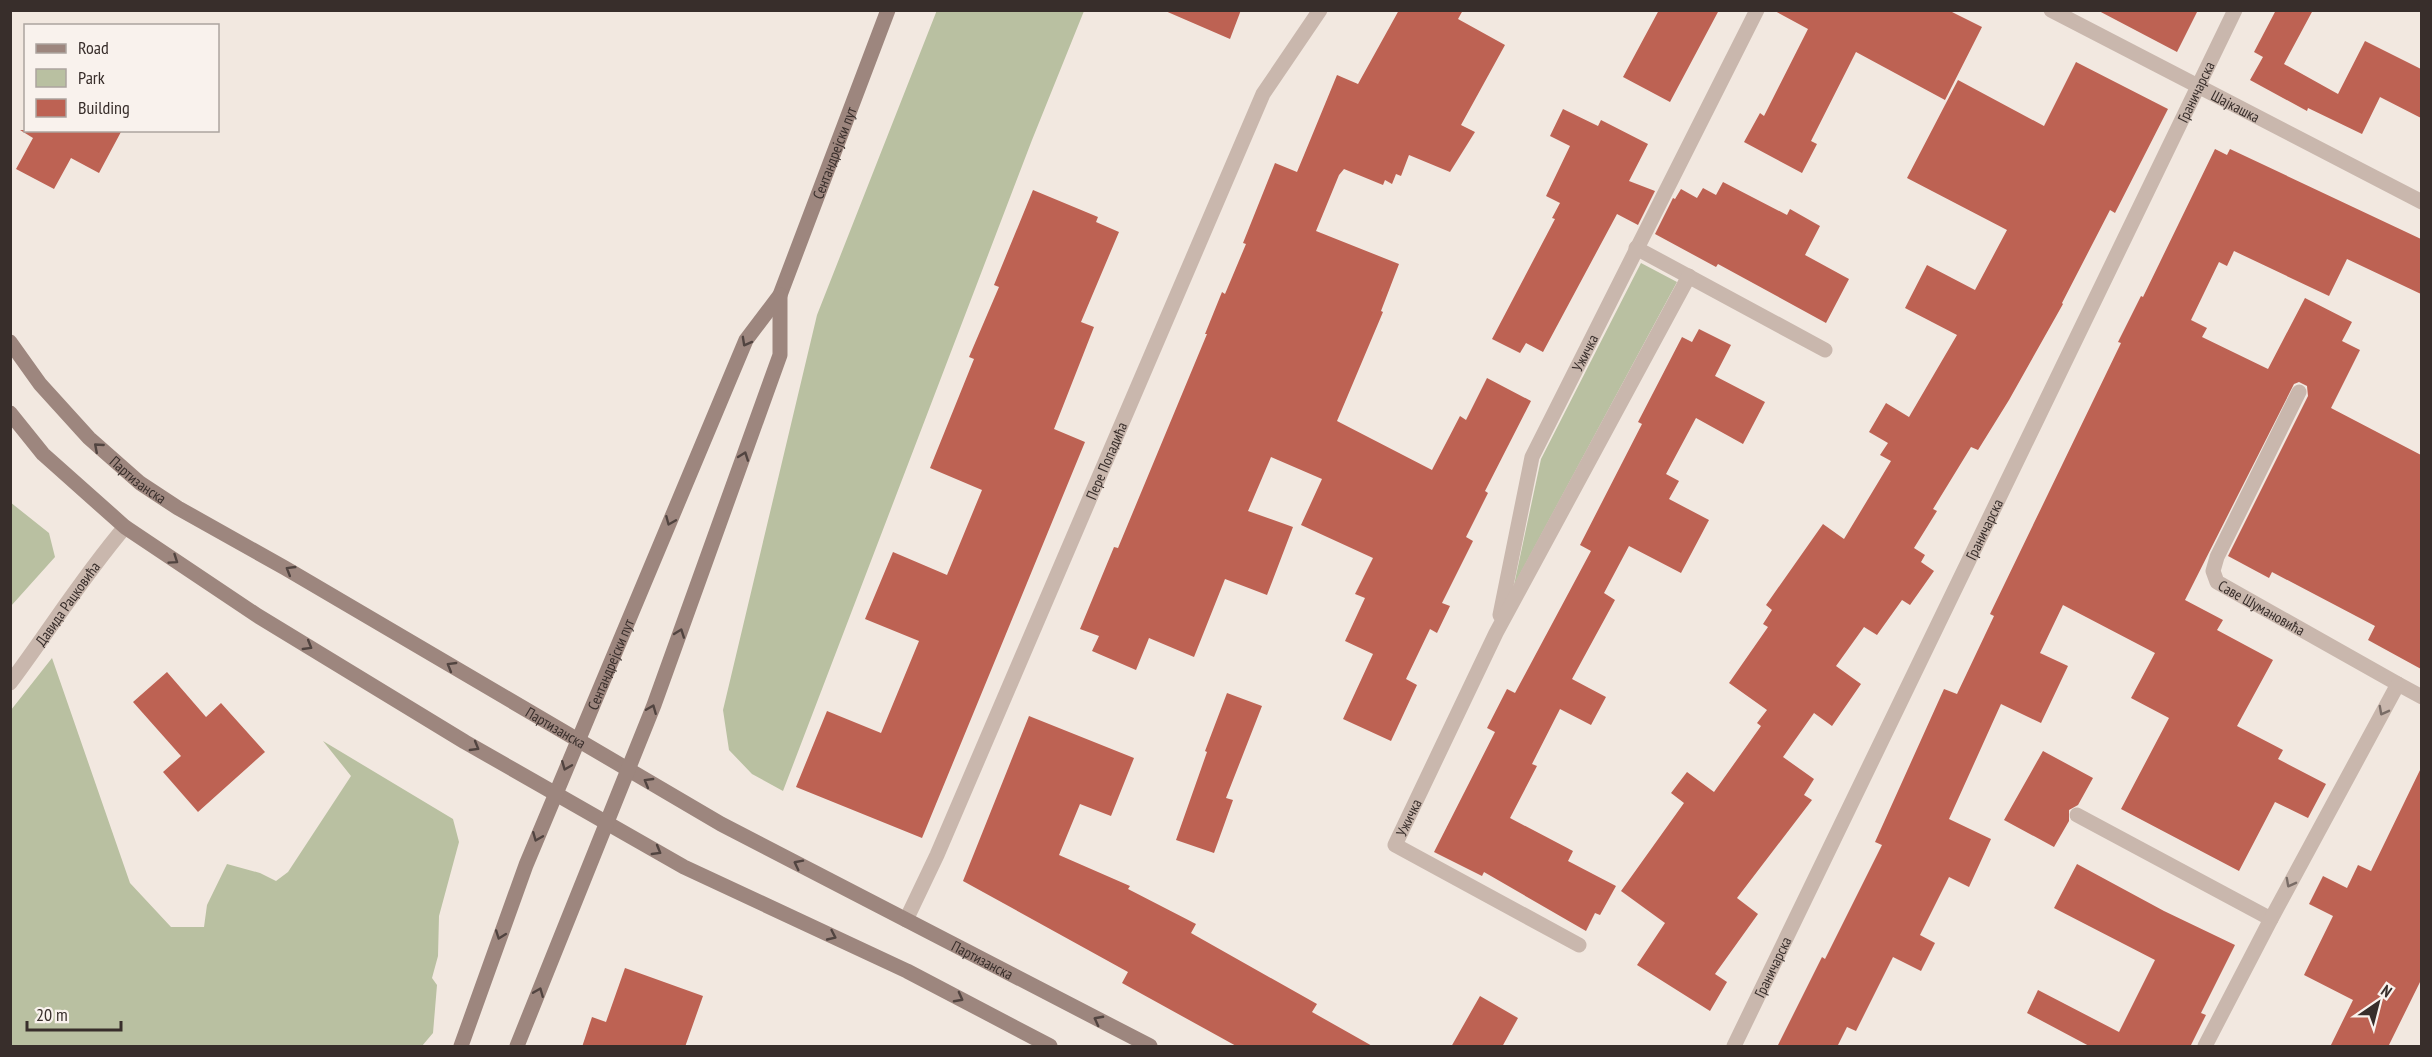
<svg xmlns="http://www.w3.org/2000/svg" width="2432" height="1057" viewBox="0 0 2432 1057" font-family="'PT Sans Narrow',sans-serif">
  <rect width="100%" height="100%" fill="#f2e8e0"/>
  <path fill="#b9c0a1" d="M 937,10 L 1084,11 L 1032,140 L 783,791 L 752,774 L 729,750 L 723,710 L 817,315 Z
    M 1641,263 L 1677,282 L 1514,585 L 1541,459 Z
    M 10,502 L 49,533 L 55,557 L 11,606 Z
    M 52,658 L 130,883 L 171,927 L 204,927 L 207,905 L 227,864 L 260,873 L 276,881 L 288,872 L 351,776 L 323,741 L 453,819 L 459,842 L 439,916 L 438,956 L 432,978 L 437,985 L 433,1033 L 422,1046 L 11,1046 L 11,710 Z"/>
  <path fill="#bd6253" d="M 1163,10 L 1241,10 L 1230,39 Z
    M 1399,10 L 1463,10 L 1458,19 L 1505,45 L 1461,125 L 1475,132 L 1450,172 L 1409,155 L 1401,176 L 1396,174 L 1392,184 L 1385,180 L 1383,185 L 1344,169 L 1339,175 L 1316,231 L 1399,264 L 1381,311 L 1383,312 L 1337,421 L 1432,470 L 1460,416 L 1466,420 L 1487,378 L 1531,401 L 1485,491 L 1488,493 L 1466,537 L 1473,541 L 1442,603 L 1450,606 L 1437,633 L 1430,629 L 1406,679 L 1417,685 L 1391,741 L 1343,719 L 1373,654 L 1345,641 L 1365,598 L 1355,594 L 1373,558 L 1301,525 L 1322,479 L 1271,457 L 1248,511 L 1293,527 L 1267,595 L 1225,579 L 1194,657 L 1149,638 L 1136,670 L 1092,651 L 1099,636 L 1080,629 L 1114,547 L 1118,548 L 1207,334 L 1205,334 L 1222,292 L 1225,294 L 1246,244 L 1243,243 L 1275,163 L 1297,172 L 1337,75 L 1358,84 Z
    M 1659,10 L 1719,10 L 1670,102 L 1623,77 Z
    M 1773,10 L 1948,10 L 1982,27 L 1945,100 L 1856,52 L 1811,141 L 1817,144 L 1802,173 L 1744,142 L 1760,113 L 1764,116 L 1808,29 Z
    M 2097,10 L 2198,10 L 2177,52 Z
    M 2276,10 L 2313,10 L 2284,64 L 2338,94 L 2365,41 L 2421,69 L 2421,118 L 2380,97 L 2362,134 L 2308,108 L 2307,111 L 2250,80 L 2263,57 L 2254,52 Z
    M 2076,62 L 2168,109 L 2115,213 L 2110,210 L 2062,303 L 2063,304 L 2009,400 L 1978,450 L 1971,447 L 1933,509 L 1937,511 L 1914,548 L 1925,555 L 1921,562 L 1934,571 L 1910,605 L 1902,600 L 1877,635 L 1864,627 L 1836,666 L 1861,684 L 1832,726 L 1814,713 L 1783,757 L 1814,779 L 1804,795 L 1812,800 L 1737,898 L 1758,914 L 1715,974 L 1727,982 L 1710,1011 L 1637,965 L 1665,923 L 1621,891 L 1684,803 L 1671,793 L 1687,772 L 1714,792 L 1761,726 L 1757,723 L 1767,710 L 1729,683 L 1768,627 L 1763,624 L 1772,610 L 1766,605 L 1823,524 L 1844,539 L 1891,461 L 1880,455 L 1888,443 L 1869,432 L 1886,403 L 1909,417 L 1957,335 L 1905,308 L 1927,265 L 1975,290 L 2007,230 L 1907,178 L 1958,80 L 2044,126 Z
    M 1563,109 L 1598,126 L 1601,120 L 1648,144 L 1629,181 L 1655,191 L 1638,225 L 1617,214 L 1543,352 L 1526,343 L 1520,353 L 1492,339 L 1555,219 L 1552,218 L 1560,203 L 1546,196 L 1570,146 L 1550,136 Z
    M 20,130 L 122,130 L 99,173 L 71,158 L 54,189 L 16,169 L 33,138 Z
    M 2215,149 L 2227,155 L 2230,149 L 2421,239 L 2421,294 L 2347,259 L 2329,296 L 2234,251 L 2227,266 L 2219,262 L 2191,320 L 2207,328 L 2202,337 L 2268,369 L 2305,298 L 2352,322 L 2342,341 L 2360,350 L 2331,408 L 2421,455 L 2421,669 L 2368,640 L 2375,626 L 2272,572 L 2269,578 L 2228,556 L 2308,396 L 2307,386 L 2299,382 L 2294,384 L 2185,600 L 2223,620 L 2217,630 L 2273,660 L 2237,726 L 2283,750 L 2278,759 L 2326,784 L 2308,818 L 2275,802 L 2239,871 L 2121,809 L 2169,718 L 2131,698 L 2155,653 L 2063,605 L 2040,653 L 2068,666 L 2041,723 L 2001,704 L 1949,819 L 1991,839 L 1969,887 L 1949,877 L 1920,935 L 1935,943 L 1921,971 L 1893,957 L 1856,1031 L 1847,1027 L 1837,1047 L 1777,1047 L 1822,957 L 1825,959 L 1882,845 L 1875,842 L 1944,689 L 1957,694 L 1994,616 L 1990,614 L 2121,343 L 2118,342 L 2141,296 L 2143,297 Z
    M 1723,182 L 1787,215 L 1790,209 L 1820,226 L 1805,255 L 1849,279 L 1826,323 L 1718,264 L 1716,267 L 1655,234 L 1673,198 L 1675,199 L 1681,189 L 1697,198 L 1703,188 L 1716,195 Z
    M 1033,190 L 1098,217 L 1096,222 L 1119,232 L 1081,322 L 1094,327 L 1054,429 L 1085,442 L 922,838 L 796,787 L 827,711 L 881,733 L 919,641 L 865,619 L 893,552 L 947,575 L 982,490 L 930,468 L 974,359 L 969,357 L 999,287 L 994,285 Z
    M 1699,329 L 1731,345 L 1715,376 L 1765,402 L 1743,444 L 1696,418 L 1666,474 L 1679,481 L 1669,499 L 1709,520 L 1681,573 L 1629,546 L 1604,593 L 1615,600 L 1572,679 L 1606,697 L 1591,725 L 1560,709 L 1532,764 L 1537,766 L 1510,818 L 1573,851 L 1568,861 L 1616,886 L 1600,915 L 1595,913 L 1586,931 L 1484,872 L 1482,876 L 1434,852 L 1495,732 L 1487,728 L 1507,689 L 1515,693 L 1591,551 L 1580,545 L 1642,424 L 1638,422 L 1682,337 L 1692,342 Z
    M 167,672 L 206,717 L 221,703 L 265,752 L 198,812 L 163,772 L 181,756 L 133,702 Z
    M 1227,693 L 1262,706 L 1226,798 L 1233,800 L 1214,853 L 1176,840 L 1207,752 L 1205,751 Z
    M 1029,716 L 1134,758 L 1111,816 L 1080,804 L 1059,855 L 1130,886 L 1128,889 L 1196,924 L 1191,933 L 1317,1004 L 1312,1012 L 1374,1047 L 1238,1047 L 1122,983 L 1128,972 L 963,881 Z
    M 2043,751 L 2093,778 L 2078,805 L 2069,810 L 2069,821 L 2054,847 L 2004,820 Z
    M 2421,768 L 2421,980 L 2388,1047 L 2330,1047 L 2353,1000 L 2304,975 L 2333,916 L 2309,904 L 2323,876 L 2347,888 L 2358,865 L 2371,871 Z
    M 2077,864 L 2164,911 L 2235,945 L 2201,1013 L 2206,1015 L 2190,1047 L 2091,1047 L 2027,1013 L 2038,990 L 2119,1032 L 2155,960 L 2054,908 Z
    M 625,968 L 703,996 L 685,1047 L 582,1047 L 592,1017 L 606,1022 Z
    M 1480,996 L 1518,1018 L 1502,1047 L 1451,1047 Z"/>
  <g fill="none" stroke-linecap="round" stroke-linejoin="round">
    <g stroke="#c9b7ad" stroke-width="15">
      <path id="s1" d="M 2051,10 L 2422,202"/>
      <path d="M 1636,248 L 1825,350"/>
      <path id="s2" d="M 2299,392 L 2217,557 L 2213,571 L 2217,582 L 2398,684"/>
      <path id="s3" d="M 1500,615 L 1532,457 L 1757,10"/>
      <path id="s4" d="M 10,683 C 49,631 83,576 125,527"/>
      <path d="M 2077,815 L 2271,919"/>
      <path id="s5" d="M 906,920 L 937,855 L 1263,94 L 1320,10"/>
      <path id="s6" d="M 1579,945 L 1395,845 L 1496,633 L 1689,276"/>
      <path id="s7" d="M 1734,1046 L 2235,10"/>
      <path d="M 2205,1046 L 2271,919 L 2398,684 L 2422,697"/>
    </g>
    <g stroke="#9d867e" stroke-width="15">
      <path id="s8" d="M 10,342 L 40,384 L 89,438 L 140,483 L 178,508 L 285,568 L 721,824 L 1150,1046"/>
      <path d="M 10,413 L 43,454 L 125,527 L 258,616 L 465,742 L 684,867 L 907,971 L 1050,1046"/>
      <path id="s9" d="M 461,1046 L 526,865 L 746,340 L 780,295 L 888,10"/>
      <path d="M 517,1046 L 654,705 L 780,355 L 780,295"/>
    </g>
  </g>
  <defs><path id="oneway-chevron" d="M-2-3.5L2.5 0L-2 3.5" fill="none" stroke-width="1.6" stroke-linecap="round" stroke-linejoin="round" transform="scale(1.5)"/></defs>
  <g stroke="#514440">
    <use href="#oneway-chevron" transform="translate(746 342) rotate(119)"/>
    <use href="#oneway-chevron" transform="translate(98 447) rotate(-139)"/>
    <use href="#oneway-chevron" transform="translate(744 456) rotate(-70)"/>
    <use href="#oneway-chevron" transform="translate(670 521) rotate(113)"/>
    <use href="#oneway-chevron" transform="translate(174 560) rotate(34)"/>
    <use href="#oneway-chevron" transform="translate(290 570) rotate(-149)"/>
    <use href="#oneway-chevron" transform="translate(680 633) rotate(-70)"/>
    <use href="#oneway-chevron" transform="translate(308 646) rotate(31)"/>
    <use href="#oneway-chevron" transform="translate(451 666) rotate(-150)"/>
    <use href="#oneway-chevron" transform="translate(652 709) rotate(-68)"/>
    <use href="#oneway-chevron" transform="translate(475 747) rotate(30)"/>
    <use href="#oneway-chevron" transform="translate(566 766) rotate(112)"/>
    <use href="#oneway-chevron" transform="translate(648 782) rotate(-150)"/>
    <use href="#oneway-chevron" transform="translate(537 837) rotate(112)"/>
    <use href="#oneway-chevron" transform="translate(657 851) rotate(30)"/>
    <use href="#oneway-chevron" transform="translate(798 864) rotate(-153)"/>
    <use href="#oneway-chevron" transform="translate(500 935) rotate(110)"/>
    <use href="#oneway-chevron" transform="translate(832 936) rotate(25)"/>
    <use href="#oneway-chevron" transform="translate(539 992) rotate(-68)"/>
    <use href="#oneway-chevron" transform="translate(959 998) rotate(28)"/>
    <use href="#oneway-chevron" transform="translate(1098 1020) rotate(-152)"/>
  </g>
  <g stroke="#796c66">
    <use href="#oneway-chevron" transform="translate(2383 711) rotate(118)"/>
    <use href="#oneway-chevron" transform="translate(2290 883) rotate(118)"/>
  </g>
  <g text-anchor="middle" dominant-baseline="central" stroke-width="5" stroke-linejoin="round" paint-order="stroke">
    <g font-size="15" fill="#382e2b" stroke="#f9f2ed">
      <text stroke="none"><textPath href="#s7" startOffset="1060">Граничарска</textPath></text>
      <text stroke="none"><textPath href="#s1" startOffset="208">Шајкашка</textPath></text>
      <text stroke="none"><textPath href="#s9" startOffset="970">Сентандрејски пут</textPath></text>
      <text stroke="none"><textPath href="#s3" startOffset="278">Ужичка</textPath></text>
      <text stroke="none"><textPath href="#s5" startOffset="501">Пере Попадића</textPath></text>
      <text stroke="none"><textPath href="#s8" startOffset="189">Партизанска</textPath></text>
      <text stroke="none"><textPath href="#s7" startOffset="574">Граничарска</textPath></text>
      <text stroke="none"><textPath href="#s4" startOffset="98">Давида Рацковића</textPath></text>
      <text stroke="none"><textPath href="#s2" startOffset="262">Саве Шумановића</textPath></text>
      <text stroke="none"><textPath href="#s9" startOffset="410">Сентандрејски пут</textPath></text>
      <text stroke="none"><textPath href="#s8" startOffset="675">Партизанска</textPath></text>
      <text stroke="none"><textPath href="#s6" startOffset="240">Ужичка</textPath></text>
      <text stroke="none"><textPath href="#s8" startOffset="1161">Партизанска</textPath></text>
      <text stroke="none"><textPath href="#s7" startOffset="88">Граничарска</textPath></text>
    </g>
  </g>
  <rect width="2432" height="1057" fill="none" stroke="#382e2b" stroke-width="24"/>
  <rect x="24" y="24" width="195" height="108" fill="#f9f2ed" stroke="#aca49f" stroke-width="1.5"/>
  <rect x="36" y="44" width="30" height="9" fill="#9d867e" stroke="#aca49f" stroke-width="1.5"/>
  <text x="78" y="54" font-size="18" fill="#382e2b">Road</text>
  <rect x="36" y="69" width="30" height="18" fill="#b9c0a1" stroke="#aca49f" stroke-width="1.5"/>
  <text x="78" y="84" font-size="18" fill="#382e2b">Park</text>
  <rect x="36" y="99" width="30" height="18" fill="#bd6253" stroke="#aca49f" stroke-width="1.5"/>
  <text x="78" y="114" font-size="18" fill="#382e2b">Building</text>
  <g transform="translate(2378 1003) rotate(35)" stroke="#f9f2ed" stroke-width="4.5" paint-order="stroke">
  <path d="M0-4.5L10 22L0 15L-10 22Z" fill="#382e2b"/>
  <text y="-9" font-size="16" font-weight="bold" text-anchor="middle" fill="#382e2b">N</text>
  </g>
  <path d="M27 1021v9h94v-9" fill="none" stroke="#382e2b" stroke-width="3"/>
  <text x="36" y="1021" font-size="18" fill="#382e2b" stroke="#f9f2ed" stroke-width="4.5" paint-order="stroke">20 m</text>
</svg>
